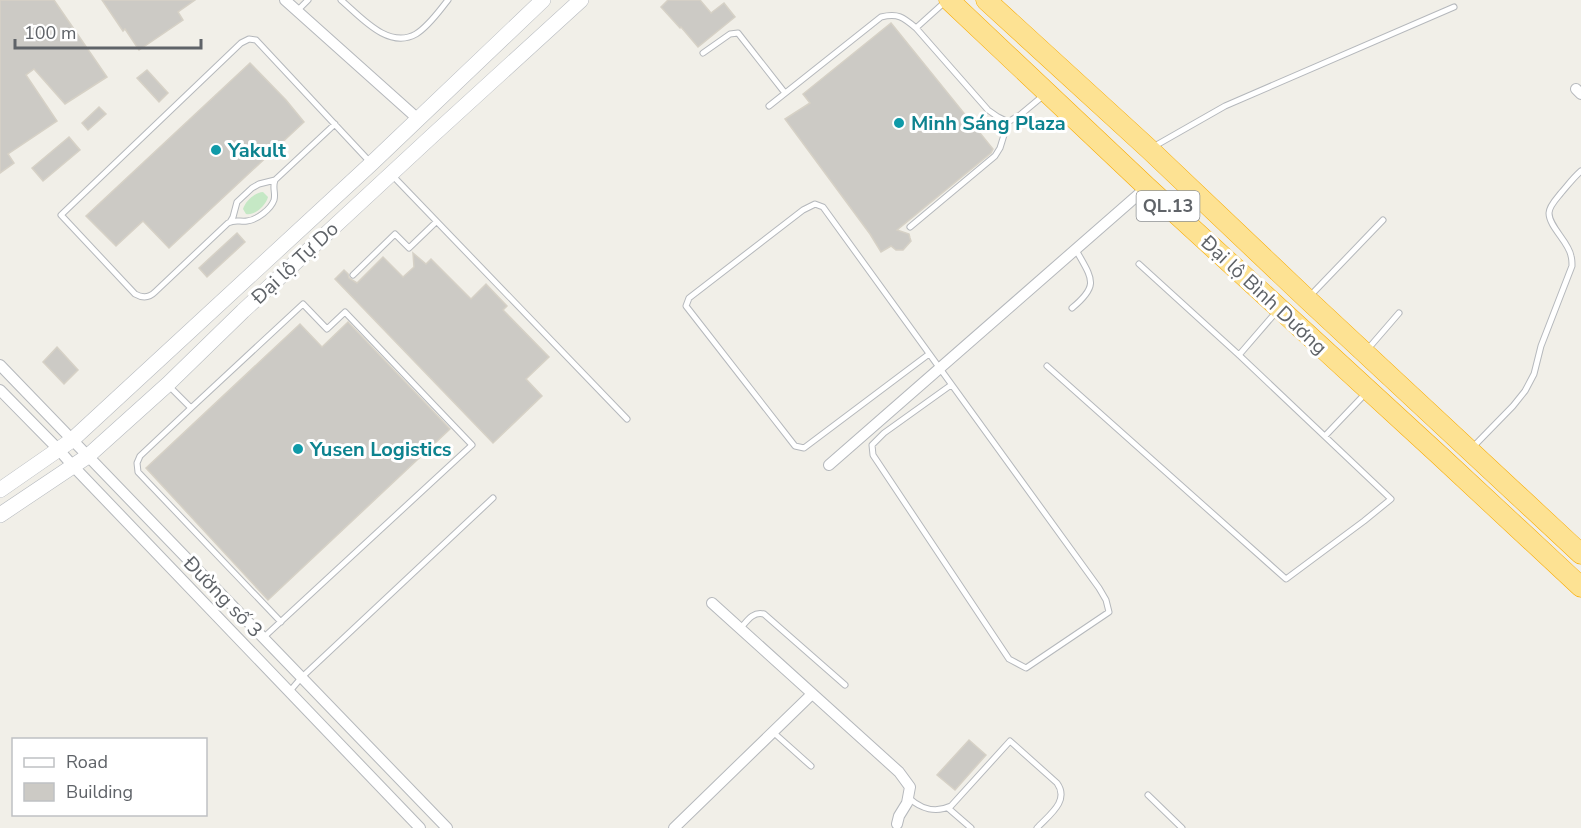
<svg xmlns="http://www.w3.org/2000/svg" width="1581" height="828" viewBox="0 0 1581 828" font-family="'Nunito Sans',sans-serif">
  <rect width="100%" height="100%" fill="#f1efe8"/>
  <path fill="#c5e8c5" d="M 263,192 L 268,197 C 266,205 255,216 246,214 L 243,209 C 245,202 255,192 263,192 Z"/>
  <path fill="#cccac5" stroke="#d6d1c6" stroke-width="1.5" d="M 0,0 L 54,0 L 107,77 L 65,104 L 34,69 L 26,75 L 57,121 L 8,154 L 14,163 L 0,173 Z
    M 102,0 L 195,0 L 178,12 L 183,20 L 139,50 L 125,29 L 123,31 Z
    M 668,0 L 700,0 L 711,13 L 724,3 L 735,17 L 698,47 L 681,27 L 680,28 L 661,7 Z
    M 891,23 L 993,149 L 991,153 L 897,230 L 909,234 L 910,238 L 911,241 L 903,250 L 896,250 L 891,246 L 881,252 L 870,234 L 785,119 L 810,103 L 803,94 Z
    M 250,63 L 286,100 L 304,122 L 169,248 L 143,221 L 116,246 L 86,216 Z
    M 147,70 L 168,93 L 159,102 L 137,78 Z
    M 99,107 L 106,114 L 88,130 L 82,123 Z
    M 69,137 L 80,150 L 43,181 L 32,168 Z
    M 237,233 L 245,242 L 207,277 L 199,268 Z
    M 413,253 L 426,264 L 431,259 L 471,299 L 486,284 L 507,306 L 503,310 L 549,357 L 526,379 L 542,396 L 493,443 L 335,279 L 344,270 L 348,274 L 349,278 L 357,283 L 383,257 L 403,277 L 414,267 Z
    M 348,322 L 450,429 L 268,600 L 146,468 L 300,324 L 322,347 Z
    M 57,347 L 78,370 L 64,384 L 43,362 Z
    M 969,740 L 986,755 L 955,790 L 937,775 Z"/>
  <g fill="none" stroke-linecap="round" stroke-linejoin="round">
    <g stroke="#b5b8bc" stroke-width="7">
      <path id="lane" d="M 341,0 C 360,16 388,50 416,34 C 429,26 439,11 448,0
        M 297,11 L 308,0
        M 916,28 L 946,1
        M 703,53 L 730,34 L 738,33 L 785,93
        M 769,106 L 881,17 C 898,13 903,17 916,28 L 988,110 L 998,117 L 1008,122 L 1020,115 L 1044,95
        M 335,124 L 275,180 C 272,188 276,193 274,200 C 271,209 257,220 247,221 C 240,222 235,219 228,223 L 155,292 C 149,298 142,298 135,294 L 61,215 L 241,43 L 249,39 L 256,40 L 370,162
        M 1153,147 L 1225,106 L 1454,7
        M 391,174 L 627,419
        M 230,222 L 233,217 L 237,202 L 252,188 L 259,184 L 275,180
        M 910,227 L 995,156 L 1000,148 L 1008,122
        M 353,275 L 395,234 L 409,248 L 436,222
        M 1310,296 L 1383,220
        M 1072,308 C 1100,285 1092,279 1076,250
        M 1367,350 L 1399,313
        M 929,354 L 804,448 L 795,446 L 686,306 L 689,298 L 803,210 L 815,204 L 823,207 L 1099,588 L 1106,600 L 1109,612 L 1026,668 L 1009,659 L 873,455 L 872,445 L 884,433 L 951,385
        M 1239,355 L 1277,311
        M 1047,366 L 1286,579 L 1364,521 L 1391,499 L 1239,355 L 1139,264
        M 168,385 L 191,408 L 303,304 L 327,329 L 345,312 L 472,445 L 263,638
        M 191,408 L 140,456 L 137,463 L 138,472 L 281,622
        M 1325,436 L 1365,394
        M 1473,447 L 1513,406 L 1525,391 L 1534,374 L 1541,346 L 1572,266 C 1572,262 1572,259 1571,256 C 1569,242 1549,227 1549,213 C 1549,206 1557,198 1561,193 C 1568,185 1573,178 1581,171
        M 740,629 C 747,621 753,611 764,614 L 845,685
        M 290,691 L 301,678 L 493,498
        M 773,732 L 811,766
        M 1148,795 L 1182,828
        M 909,798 C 921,809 936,813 951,806 L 1010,741 L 1057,783 C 1070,801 1049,815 1037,828
        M 948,808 L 971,828"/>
    </g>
    <g stroke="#b5b8bc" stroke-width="12">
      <path id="street" d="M 285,0 L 418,119
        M 1576,89 L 1581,94
        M 0,365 L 447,828
        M 0,390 L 59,450 L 73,466 L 420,828
        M 829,465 L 1147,187
        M 712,603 L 899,772 L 910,787 L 907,803 L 899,816 L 897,824
        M 674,828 L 812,694"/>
    </g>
    <g stroke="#b6babf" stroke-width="16">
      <path id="secondary" d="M 0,490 L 72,440 L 372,163 L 543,0
        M 0,515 L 88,456 L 168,384 L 243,311 L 433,135 L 581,0"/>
    </g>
    <g stroke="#f9ab00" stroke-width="21">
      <path id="highway" d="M 949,0 L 1147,187 L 1437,453 L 1581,587
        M 986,0 L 1149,149 L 1307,299 L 1581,554"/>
    </g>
    <use href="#lane" stroke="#fff" stroke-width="5"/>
    <use href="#street" stroke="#fff" stroke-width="10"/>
    <use href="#secondary" stroke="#fff" stroke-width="15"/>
    <use href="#highway" stroke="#fde293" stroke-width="20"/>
  </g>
  <g fill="#0f9aa8" stroke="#fff" stroke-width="2">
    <circle cx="899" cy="123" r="6"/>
    <circle cx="216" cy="150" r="6"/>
    <circle cx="298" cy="449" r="6"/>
  </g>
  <g text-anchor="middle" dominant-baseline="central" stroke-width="6" stroke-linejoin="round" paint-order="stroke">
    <rect fill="#fff" stroke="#8f9295" stroke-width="1.5" x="1136.5" y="191" width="63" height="30" rx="4.5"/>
    <g font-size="18" font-weight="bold" fill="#5f6368">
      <text x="1168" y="206">QL.13</text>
    </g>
    <g font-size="20" font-weight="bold" fill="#0d838f" stroke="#fff" text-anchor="start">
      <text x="911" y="123">Minh Sáng Plaza</text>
      <text x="228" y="150">Yakult</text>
      <text x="310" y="449">Yusen Logistics</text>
    </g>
    <g font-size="20" fill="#5f6368" stroke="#fff">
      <text transform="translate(295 263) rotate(-43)">Đại lộ Tự Do</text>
      <text transform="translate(1264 295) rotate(43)">Đại lộ Bình Dương</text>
      <text transform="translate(223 597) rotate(46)">Đường số 3</text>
    </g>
  </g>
  <rect x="12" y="738" width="195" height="78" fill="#ffffff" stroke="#bfc1c3" stroke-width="1.5"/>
  <rect x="24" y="758" width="30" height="9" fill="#ffffff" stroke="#bfc1c3" stroke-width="1.5"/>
  <text x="66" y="768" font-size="18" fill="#5f6368">Road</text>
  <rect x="24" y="783" width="30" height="18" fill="#cccac5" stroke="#bfc1c3" stroke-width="1.5"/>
  <text x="66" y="798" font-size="18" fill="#5f6368">Building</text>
  <path d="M15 39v9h186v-9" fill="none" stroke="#5f6368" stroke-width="3"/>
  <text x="24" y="39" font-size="18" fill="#5f6368" stroke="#ffffff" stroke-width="4.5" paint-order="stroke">100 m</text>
</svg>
